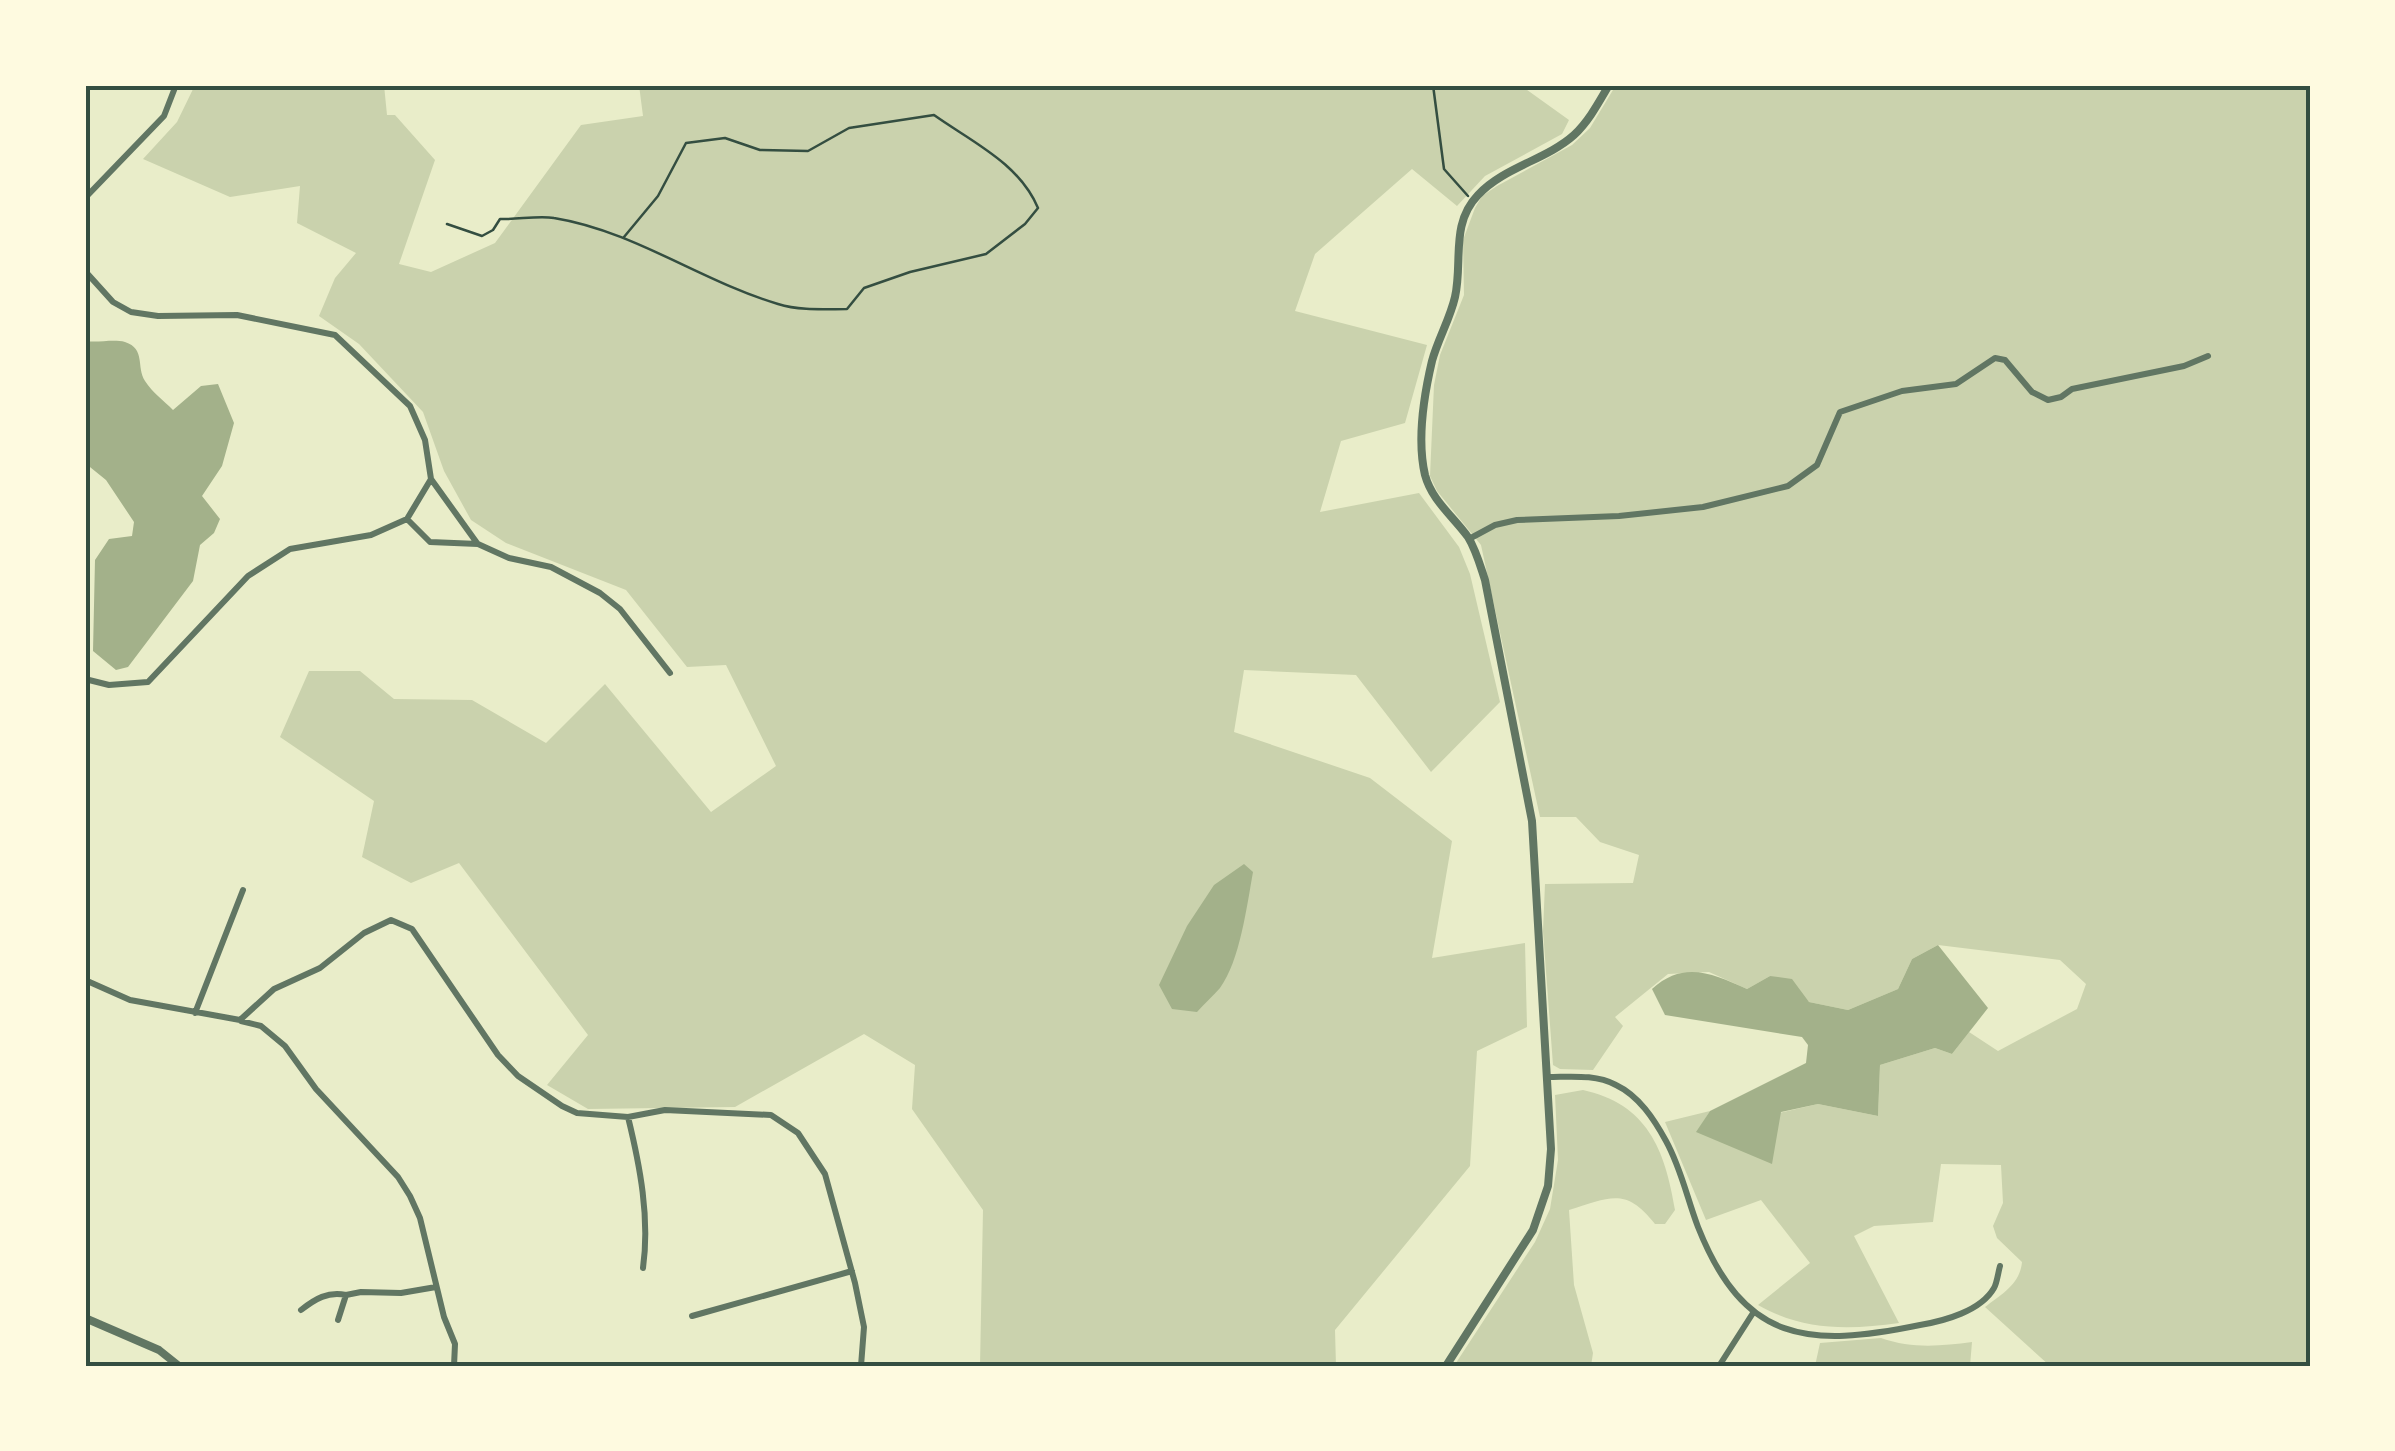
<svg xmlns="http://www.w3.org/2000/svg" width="2395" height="1451" viewBox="0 0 2395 1451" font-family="'Public Sans',sans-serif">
  <rect width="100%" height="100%" fill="#e9edc9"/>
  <path fill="#cad2ad" d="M 195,85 L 384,85 L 387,115 L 395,115 L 435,160 L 399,264 L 431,272 L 495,243 L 581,125 L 643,116 L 639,85 L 1520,85 L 1569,120 L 1562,134 L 1485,176 L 1457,206 L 1412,169 L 1315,254 L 1295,311 L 1427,345 L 1405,423 L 1341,441 L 1320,512 L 1419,493 L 1459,547 L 1470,574 L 1500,702 L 1431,772 L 1356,675 L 1244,670 L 1234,732 L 1370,778 L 1452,841 L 1432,958 L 1525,943 L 1527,1027 L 1477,1051 L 1470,1166 L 1335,1330 L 1336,1366 L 980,1366 L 983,1210 L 912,1109 L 915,1065 L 864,1034 L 735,1107 L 588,1109 L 547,1085 L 588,1035 L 459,863 L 411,883 L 362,857 L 374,801 L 280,737 L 309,671 L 360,671 L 394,699 L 472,700 L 546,743 L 605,684 L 711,812 L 776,766 L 726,665 L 687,667 L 626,590 L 506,543 L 471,520 L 444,471 L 423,412 L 359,344 L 319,316 L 335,278 L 356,253 L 297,223 L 300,186 L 230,197 L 143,159 L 177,122 Z
    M 1616,85 L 2310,85 L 2310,1366 L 2050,1366 L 1985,1307 C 2002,1294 2020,1284 2022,1262 L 1997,1238 L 1993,1226 L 2003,1203 L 2001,1165 L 1941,1164 L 1933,1222 L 1874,1226 L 1854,1236 L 1899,1323 C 1849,1330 1803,1331 1758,1305 L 1810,1263 L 1761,1200 L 1706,1220 L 1665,1122 L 1710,1111 L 1697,1132 L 1818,1104 L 1878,1116 L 1880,1065 L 1935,1048 L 1952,1054 L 1969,1032 L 1998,1051 L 2077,1009 L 2086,984 L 2060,960 L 1938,945 L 1912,959 L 1898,989 L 1848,1010 L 1809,1002 L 1770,976 L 1747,989 L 1709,972 L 1668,974 L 1615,1017 L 1623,1026 L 1593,1070 L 1560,1069 L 1553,1065 L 1543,931 L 1545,884 L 1633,883 L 1639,855 L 1600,842 L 1576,817 L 1540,817 L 1481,545 L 1437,491 L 1430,476 L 1434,385 L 1440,355 L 1464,295 L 1463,240 L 1475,208 L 1482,196 L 1497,186 L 1572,145 L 1590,128 Z
    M 1583,1090 C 1647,1104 1665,1149 1675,1210 L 1665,1224 L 1655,1224 C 1626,1187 1611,1197 1569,1210 L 1574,1285 L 1593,1353 L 1591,1366 L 1454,1366 L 1535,1242 L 1550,1209 L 1558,1160 L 1555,1095 Z
    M 1881,1338 C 1912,1349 1941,1346 1972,1342 L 1970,1366 L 1815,1366 L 1820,1343 Z"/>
  <path fill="#a3b18a" d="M 85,341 C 98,343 113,339 125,342 C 146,349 136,367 145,381 C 152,392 164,401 173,410 L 201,386 L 218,384 L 234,423 L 222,466 L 202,496 L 220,519 L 214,533 L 200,545 L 193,581 L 128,667 L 116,670 L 93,651 L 95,560 L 109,539 L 132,536 L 134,522 L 106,480 L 85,463 Z
    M 1244,864 L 1253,872 C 1247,905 1240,961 1220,988 C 1213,996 1204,1004 1197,1012 L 1172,1009 L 1159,985 L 1187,926 L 1214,885 Z
    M 1938,945 L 1988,1008 L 1952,1054 L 1935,1048 L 1880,1065 L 1878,1116 L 1818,1104 L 1781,1112 L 1772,1164 L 1696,1132 L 1710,1111 L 1806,1063 L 1808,1045 L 1802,1037 L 1665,1015 L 1652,989 C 1684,960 1713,974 1747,989 L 1770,976 L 1792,979 L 1809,1002 L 1848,1010 L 1898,989 L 1912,959 Z"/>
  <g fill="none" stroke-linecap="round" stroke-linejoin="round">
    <path stroke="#344e41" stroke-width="2.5" d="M 1433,85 L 1444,169 L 1468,196
      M 447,224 L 482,236 L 493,230 L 500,219 C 517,220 538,215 554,218 C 634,231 701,281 778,304 C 800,311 825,309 847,309 L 864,288 L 910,272 L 986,254 L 1025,224 L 1038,208 C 1019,163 972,142 934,115 L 849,128 L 808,151 L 760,150 L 725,138 L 686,143 L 658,196 L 624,237"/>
    <path stroke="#617663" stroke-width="6" d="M 85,198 L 164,116 L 176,85
      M 85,271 L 113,302 L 131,312 L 158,316 L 237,315 L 335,335 L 410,406 L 425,440 L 431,479 L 477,543
      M 407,519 L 431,479
      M 1469,539 L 1495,525 L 1517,520 L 1619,516 L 1703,507 L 1788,486 L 1817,465 L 1840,412 L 1902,391 L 1956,384 L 1995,358 L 2005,360 L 2032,392 L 2048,400 L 2061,397 L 2072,389 L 2184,366 L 2208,356
      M 85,679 L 109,685 L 148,682 L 248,576 L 290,549 L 371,535 L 407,519 L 430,542 L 478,544 L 509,558 L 551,567 L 600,593 L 620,609 L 670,673
      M 85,980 L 130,1000 L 240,1020 L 274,989 L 320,968 L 364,933 L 391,920 L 412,929 L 498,1055 L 518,1076 L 562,1106 L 577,1113 L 628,1117 L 665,1110 L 771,1115 L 798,1133 L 825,1174 L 855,1283 L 864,1327 L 861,1366
      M 195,1013 L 243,890
      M 241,1021 L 261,1026 L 285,1046 L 316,1089 L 398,1177 L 410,1196 L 420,1218 L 444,1317 L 455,1344 L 454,1366
      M 1548,1077 C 1571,1077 1595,1074 1616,1085 C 1639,1096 1654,1119 1666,1141 C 1681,1168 1687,1198 1698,1227 C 1744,1343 1808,1348 1920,1325 C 1944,1321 1981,1311 1994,1288 C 1997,1283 1998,1273 2000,1266
      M 628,1117 C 640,1166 650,1218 643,1268
      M 346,1295 L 361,1292 L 401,1293 L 436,1287
      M 301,1310 C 315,1299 328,1291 346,1295 L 338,1320
      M 692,1316 L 852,1271
      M 1719,1366 L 1753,1313"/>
    <path stroke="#617663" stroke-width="8" d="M 85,1318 L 159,1350 L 179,1366
      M 1446,1366 L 1533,1230 L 1548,1186 L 1551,1149 L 1532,821 L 1485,580 C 1480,565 1476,550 1468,537 C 1453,516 1432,501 1425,475 C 1417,441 1424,395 1432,361 C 1438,339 1450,319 1455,297 C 1463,262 1450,224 1478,195 C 1504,167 1546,160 1574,135 C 1589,121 1599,102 1609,85"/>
  </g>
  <rect width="2395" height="1451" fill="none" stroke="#fefae0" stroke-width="175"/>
  <rect x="88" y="88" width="2220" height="1276" fill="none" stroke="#344e41" stroke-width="4"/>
</svg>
